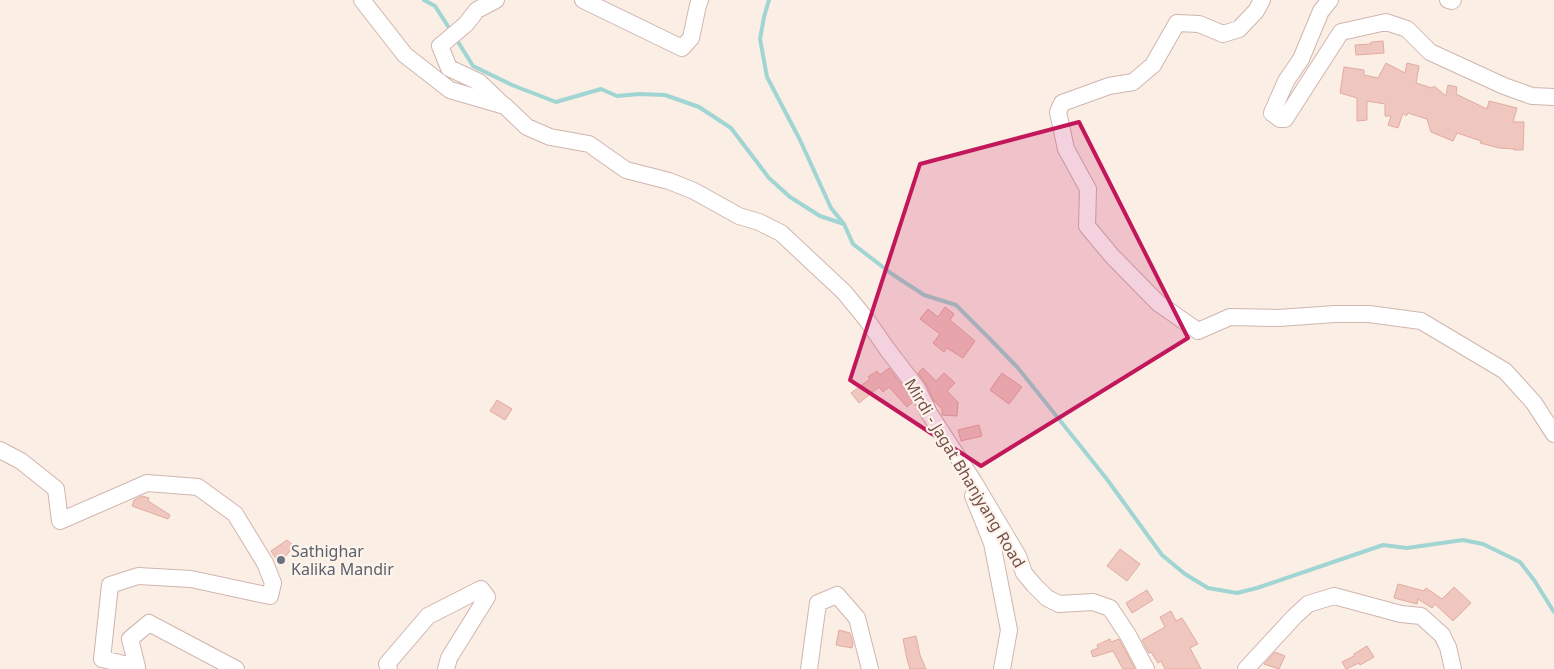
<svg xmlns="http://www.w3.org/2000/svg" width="1554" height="669" viewBox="0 0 1554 669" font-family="'Noto Sans',sans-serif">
  <rect width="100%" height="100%" fill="#fbeee5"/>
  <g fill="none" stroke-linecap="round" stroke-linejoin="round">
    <path stroke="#a1d5d3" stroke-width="4" d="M 424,0 L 435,6 L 451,31
      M 769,0 L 764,17 L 760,39 L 767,77 L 800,140 L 831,208 L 844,224 L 853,244 L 892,274 L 924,295 L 956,305 L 990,339 L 1018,368 L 1106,478 L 1162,555 L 1185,574 L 1208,588 L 1237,593 L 1257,588 L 1383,545 L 1407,548 L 1463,540 L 1483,544 L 1520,562 L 1534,580 L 1554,612
      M 455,37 L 473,66 L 512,85 L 556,102 L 601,89 L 617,96 L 639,94 L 665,95 L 699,107 L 731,128 L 769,178 L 790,197 L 820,216 L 844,224"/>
  </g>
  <path fill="#f0c7be" stroke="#e2ab9f" d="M 1383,41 L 1384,53 L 1356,55 L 1355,45 L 1371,44 L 1371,42 Z
    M 1386,63 L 1405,73 L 1407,63 L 1419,66 L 1416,83 L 1432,88 L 1434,86 L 1446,96 L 1448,85 L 1457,87 L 1456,94 L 1487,109 L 1489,101 L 1517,108 L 1513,122 L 1524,122 L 1523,150 L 1514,150 L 1514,149 L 1499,148 L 1480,143 L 1481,141 L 1457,133 L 1453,141 L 1431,132 L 1427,119 L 1408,113 L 1406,116 L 1403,113 L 1398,128 L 1388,125 L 1391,116 L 1385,116 L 1385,104 L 1367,101 L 1367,120 L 1357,121 L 1357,98 L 1340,93 L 1344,67 L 1364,70 L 1364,75 L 1378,78 Z
    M 945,307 L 954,314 L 950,320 L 975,341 L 963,358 L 947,348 L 944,352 L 933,343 L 940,334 L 920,319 L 928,309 L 938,317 Z
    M 889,368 L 908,393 L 913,402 L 907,407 L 889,387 L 883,392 L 879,387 L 859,403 L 851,393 L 870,379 L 868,377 L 877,371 L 880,375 Z
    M 923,368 L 936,381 L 944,373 L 955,383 L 947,391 L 958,402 L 957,416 L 942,415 L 942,409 L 934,401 L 926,384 L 918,373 Z
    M 1002,373 L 1022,387 L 1009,404 L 990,390 Z
    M 497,400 L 512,409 L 505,420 L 490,411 Z
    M 979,425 L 982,436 L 961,441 L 958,430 Z
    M 142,496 L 149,498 L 148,501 L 170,515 L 168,519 L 132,506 L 134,500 Z
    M 287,540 L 294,546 L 279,564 L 271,551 Z
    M 1120,549 L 1140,564 L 1127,581 L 1107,566 Z
    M 1398,584 L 1424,591 L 1426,588 L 1442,599 L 1454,587 L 1471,603 L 1453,621 L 1435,604 L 1432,608 L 1418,599 L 1417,604 L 1394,598 Z
    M 1147,590 L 1153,600 L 1132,613 L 1126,603 Z
    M 1171,611 L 1176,621 L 1182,618 L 1198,644 L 1190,648 L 1201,669 L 1165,669 L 1161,661 L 1158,663 L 1151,652 L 1149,653 L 1142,640 L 1165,627 L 1160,617 Z
    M 839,630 L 850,633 L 853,643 L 852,648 L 836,645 Z
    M 916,636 L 920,655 L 926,669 L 910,669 L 907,659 L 903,639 Z
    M 1110,639 L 1111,642 L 1119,639 L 1135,669 L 1123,669 L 1113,651 L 1093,657 L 1091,651 L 1098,648 L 1097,645 Z
    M 1367,646 L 1374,657 L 1360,665 L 1359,663 L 1346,669 L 1342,662 L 1354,656 L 1354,654 Z
    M 1275,652 L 1285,656 L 1279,669 L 1264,664 Z"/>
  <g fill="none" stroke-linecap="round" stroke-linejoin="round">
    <g stroke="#cfb6af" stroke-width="18">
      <path id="minor" d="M 362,0 L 405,55 L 450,90 L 505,106 L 527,127 L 550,137 L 589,144 L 626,170 L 669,181 L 694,191 L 739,216 L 759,222 L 781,233 L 844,292 L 867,320 L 887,349 L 917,388 L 929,413 L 974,482 L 1018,556 L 1024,573 L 1034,585 L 1047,598 L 1059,604 L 1093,602 L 1110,608 L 1128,635 L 1146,669
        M 496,0 L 477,10 L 466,24 L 440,46 L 449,68 L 479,82 L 501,103
        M 583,0 L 682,48 L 691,38 L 698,5 L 700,0
        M 1262,0 L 1256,11 L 1239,29 L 1223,34 L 1199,24 L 1177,23 L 1153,65 L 1133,82 L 1109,86 L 1062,103 L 1058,112 L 1066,149 L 1088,189 L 1087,226 L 1112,256 L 1158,303 L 1198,331 L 1230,317 L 1278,318 L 1335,314 L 1369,314 L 1421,321 L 1505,371 L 1534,403 L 1554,434
        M 1330,0 L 1321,11 L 1301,59 L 1286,81 L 1272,113 L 1280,119 L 1285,119 L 1341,32 L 1386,22 L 1407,29 L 1430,52 L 1504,86 L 1532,96 L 1554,97
        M 1448,0 L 1452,1 L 1453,0
        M 0,450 L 21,461 L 56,489 L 60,521 L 147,483 L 198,487 L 235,514 L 265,563 L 273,583 L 270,596 L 191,579 L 138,576 L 110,585 L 102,659 L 137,667 L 130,639 L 149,623 L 236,669
        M 973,496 L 992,543 L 1009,630 L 1002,669
        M 389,669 L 387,664 L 428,616 L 481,589 L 487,597 L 449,658 L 446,669
        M 809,669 L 818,603 L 837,595 L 857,618 L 870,669
        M 1246,669 L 1294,617 L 1308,604 L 1334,596 L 1401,614 L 1421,616 L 1442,635 L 1448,647 L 1453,669"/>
    </g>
    <use href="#minor" stroke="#fff" stroke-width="16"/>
  </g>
  <path fill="#c2185b" fill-opacity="0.2" stroke="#c2185b" stroke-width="4" stroke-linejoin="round" d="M 1079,122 L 1188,338 L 981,466 L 850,380 L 920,164 Z"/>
  <circle fill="#6b7280" stroke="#fef3eb" stroke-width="2" cx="281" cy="560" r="5"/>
  <g text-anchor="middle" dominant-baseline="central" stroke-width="4.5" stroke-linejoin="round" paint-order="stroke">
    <g font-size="16" fill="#73514b" stroke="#fef3eb">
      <text transform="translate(965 473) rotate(59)">Mirdi - Jagat Bhanjyang Road</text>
    </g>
    <g font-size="16" fill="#5b616d" stroke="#fef3eb" text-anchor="start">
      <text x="291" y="551">Sathighar<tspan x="291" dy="18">Kalika Mandir</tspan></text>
    </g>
  </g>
</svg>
